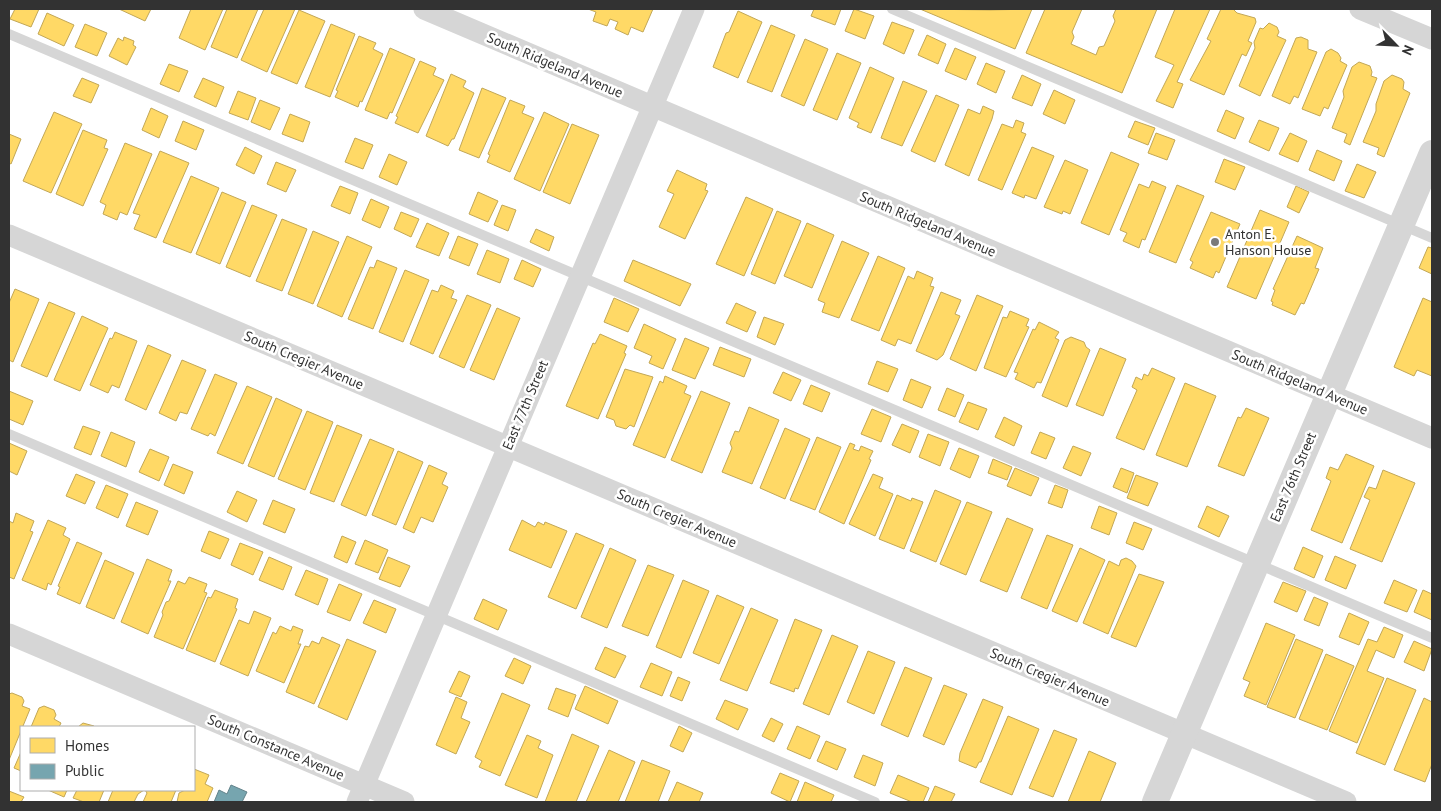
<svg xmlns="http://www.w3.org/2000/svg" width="1441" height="811" viewBox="0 0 1441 811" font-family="'PT Sans',sans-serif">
  <rect width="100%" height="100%" fill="#fff"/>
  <path fill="#ffd966" stroke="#c2a756" d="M 15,9 L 39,9 L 31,27 L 10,19 Z
    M 119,9 L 151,9 L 145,21 Z
    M 191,9 L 223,9 L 205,50 L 179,38 Z
    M 227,9 L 258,9 L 237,58 L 211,47 Z
    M 264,9 L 295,9 L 267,72 L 241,60 Z
    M 588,9 L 653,9 L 643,32 L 631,27 L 628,35 L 615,29 L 618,22 L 610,19 L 607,26 L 593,21 L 596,12 Z
    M 814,9 L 841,9 L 835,25 L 811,16 Z
    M 854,9 L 874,16 L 865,39 L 845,31 Z
    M 920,9 L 990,10 L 1032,9 L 1015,49 Z
    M 1045,9 L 1082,9 L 1072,32 L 1074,37 L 1071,44 L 1096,55 L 1099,47 L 1104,46 L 1115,21 L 1113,16 L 1116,9 L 1157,9 L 1122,93 L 1026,53 Z
    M 1175,9 L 1210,9 L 1177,82 L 1183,84 L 1173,108 L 1156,101 L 1174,65 L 1155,57 Z
    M 1221,9 L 1233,9 L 1237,13 L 1255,18 L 1256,22 L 1248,41 L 1252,43 L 1246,56 L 1242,54 L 1224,95 L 1190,80 L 1211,41 L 1207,39 Z
    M 299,10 L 325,21 L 297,84 L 271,73 Z
    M 738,11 L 762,22 L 738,78 L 713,67 L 726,33 L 729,32 Z
    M 47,13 L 74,25 L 64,46 L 38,34 Z
    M 892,22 L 914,30 L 904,54 L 883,44 Z
    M 1269,23 L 1277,27 L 1279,32 L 1277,36 L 1286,40 L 1260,96 L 1239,86 L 1255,48 L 1254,42 L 1260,28 L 1263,29 Z
    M 85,24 L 107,33 L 97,56 L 75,47 Z
    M 331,24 L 355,34 L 330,97 L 305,87 Z
    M 771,25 L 795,35 L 772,92 L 747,82 Z
    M 927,35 L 946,44 L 938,64 L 918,55 Z
    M 359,36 L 376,43 L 373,49 L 383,54 L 362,102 L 360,101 L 358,107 L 335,97 L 338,91 L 336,90 Z
    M 124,37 L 134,41 L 133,45 L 136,47 L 127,65 L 109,56 L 118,38 L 123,41 Z
    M 1301,37 L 1308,40 L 1308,49 L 1317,52 L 1298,98 L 1294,96 L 1290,104 L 1272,96 L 1296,38 Z
    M 805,39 L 828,49 L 804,106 L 781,96 Z
    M 390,48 L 415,59 L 392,113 L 390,112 L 387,119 L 365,110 Z
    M 955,48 L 976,57 L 966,80 L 945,71 Z
    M 1331,49 L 1338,53 L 1341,58 L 1340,61 L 1347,65 L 1328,109 L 1324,107 L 1320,116 L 1302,109 L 1326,52 Z
    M 837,53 L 861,63 L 837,120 L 813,110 Z
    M 420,61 L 436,68 L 433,75 L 444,80 L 418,133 L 395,123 L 398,117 L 396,116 Z
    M 1359,62 L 1370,66 L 1372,72 L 1371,76 L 1377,78 L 1350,145 L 1344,142 L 1347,134 L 1332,128 L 1344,97 L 1343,91 L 1352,67 Z
    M 986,63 L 1005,71 L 996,93 L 977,84 Z
    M 169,64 L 188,71 L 179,92 L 160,84 Z
    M 870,67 L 894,78 L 871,133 L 857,127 L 859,123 L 849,118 Z
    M 451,74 L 466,81 L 463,87 L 474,93 L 454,139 L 452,139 L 448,146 L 426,136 Z
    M 1022,75 L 1041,84 L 1032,106 L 1012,98 Z
    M 1392,75 L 1402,79 L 1404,82 L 1403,89 L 1410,93 L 1384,157 L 1377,154 L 1379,148 L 1363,142 L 1376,111 L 1376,104 L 1384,81 Z
    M 82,78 L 99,85 L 91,103 L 73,96 Z
    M 203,78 L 224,87 L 216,107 L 194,97 Z
    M 903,81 L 927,91 L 902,146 L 881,138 Z
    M 482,88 L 506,98 L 479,158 L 459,150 Z
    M 1054,90 L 1075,100 L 1065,124 L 1043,114 Z
    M 238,91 L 256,98 L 248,120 L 229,113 Z
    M 936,95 L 959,105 L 935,162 L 911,151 Z
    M 260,100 L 280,108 L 270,130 L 251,122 Z
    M 510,100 L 525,106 L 522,113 L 534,118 L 510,172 L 487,162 L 490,155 L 488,154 Z
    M 983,106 L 994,111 L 992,119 L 969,176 L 945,165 L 968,109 L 980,114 Z
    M 151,108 L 168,116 L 159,138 L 142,130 Z
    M 1226,110 L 1244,118 L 1235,139 L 1217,131 Z
    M 54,112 L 82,124 L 51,193 L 23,181 Z
    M 544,112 L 569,124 L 540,191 L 514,179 Z
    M 290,114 L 310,122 L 303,142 L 282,134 Z
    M 1016,120 L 1024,123 L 1021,132 L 1026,134 L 1002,190 L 978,180 L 1002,124 L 1013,128 Z
    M 1259,120 L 1279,128 L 1269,151 L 1249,142 Z
    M 183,121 L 204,130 L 196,150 L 175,141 Z
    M 1135,121 L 1155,128 L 1148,145 L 1128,137 Z
    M 572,124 L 599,135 L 570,204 L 543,192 Z
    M 83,130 L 107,140 L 104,148 L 108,149 L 83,206 L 56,194 Z
    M 1156,133 L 1175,140 L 1167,160 L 1148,153 Z
    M 1290,133 L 1307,141 L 1298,162 L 1279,154 Z
    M 9,134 L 21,139 L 11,164 L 9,163 Z
    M 355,138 L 373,145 L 363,169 L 345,162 Z
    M 125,143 L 152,154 L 127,215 L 120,212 L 117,220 L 103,214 L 106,205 L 100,202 Z
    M 245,147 L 262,156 L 254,174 L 236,165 Z
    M 1032,147 L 1054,156 L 1036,199 L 1025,195 L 1024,198 L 1012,193 Z
    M 1317,150 L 1342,161 L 1334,181 L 1309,170 Z
    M 160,151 L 189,163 L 156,238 L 134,229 L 140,215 L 133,213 Z
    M 1111,152 L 1139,164 L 1109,235 L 1081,223 Z
    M 389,154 L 407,162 L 397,185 L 379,177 Z
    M 1224,159 L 1245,167 L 1235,190 L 1215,182 Z
    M 1065,160 L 1088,170 L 1070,214 L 1063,211 L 1062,214 L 1044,207 Z
    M 276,162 L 296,170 L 286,192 L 267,184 Z
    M 1357,164 L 1376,172 L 1364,198 L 1345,191 Z
    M 677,170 L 707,184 L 705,190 L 708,191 L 685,239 L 659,227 L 674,194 L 667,191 Z
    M 191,176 L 219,188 L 191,253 L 163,242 Z
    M 1152,181 L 1166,187 L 1145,240 L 1142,239 L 1139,248 L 1123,241 L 1127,233 L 1120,230 L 1139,184 L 1149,188 Z
    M 1177,185 L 1204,196 L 1176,263 L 1149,252 Z
    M 340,186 L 358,193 L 350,214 L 331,206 Z
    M 1296,186 L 1309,192 L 1299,213 L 1287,207 Z
    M 222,192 L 246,202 L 220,264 L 196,254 Z
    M 478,192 L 498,201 L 488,222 L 469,214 Z
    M 746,197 L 773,209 L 744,276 L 716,264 Z
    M 371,199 L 389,207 L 380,228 L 362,220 Z
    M 252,205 L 277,215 L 250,277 L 226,267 Z
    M 502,205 L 516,210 L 508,231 L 494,225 Z
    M 1260,210 L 1289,222 L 1256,299 L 1227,287 Z
    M 777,211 L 801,221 L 775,284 L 751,274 Z
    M 401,212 L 419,219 L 411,237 L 394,229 Z
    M 1211,212 L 1240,224 L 1219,273 L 1216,271 L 1213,278 L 1190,268 L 1193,262 L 1190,260 Z
    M 282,219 L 307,229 L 282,291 L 256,281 Z
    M 427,223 L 449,233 L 439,256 L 416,247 Z
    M 807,223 L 834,235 L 812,288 L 784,276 Z
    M 536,229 L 554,237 L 549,251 L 530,242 Z
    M 313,231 L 339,242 L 313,304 L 288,294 Z
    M 347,236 L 372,247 L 342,317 L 317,306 Z
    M 458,236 L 478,244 L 469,266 L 449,258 Z
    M 1297,236 L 1323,248 L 1315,268 L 1319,269 L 1304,304 L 1301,303 L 1295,315 L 1272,305 L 1273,302 L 1271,301 L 1275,290 L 1273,289 Z
    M 842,241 L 869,253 L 839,318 L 822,312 L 825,303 L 818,300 Z
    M 1428,247 L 1432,248 L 1432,274 L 1419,268 Z
    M 487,250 L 509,259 L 500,283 L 477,274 Z
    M 878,256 L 905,268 L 879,331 L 851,320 Z
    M 377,260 L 397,268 L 373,329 L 348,319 L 370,267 L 374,268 Z
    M 522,260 L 541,269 L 533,287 L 514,279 Z
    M 633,260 L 691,284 L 680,306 L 624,281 Z
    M 405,270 L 429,280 L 403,342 L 379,332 Z
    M 917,271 L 933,278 L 930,286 L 934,287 L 911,344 L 898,339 L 895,346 L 881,340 L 908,276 L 914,279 Z
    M 441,285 L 454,291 L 451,298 L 457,300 L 433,354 L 410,344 L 432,290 L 438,292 Z
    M 15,289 L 39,299 L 13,362 L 9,360 L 9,303 Z
    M 941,292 L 961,300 L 955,314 L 960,316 L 943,355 L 937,360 L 916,351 Z
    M 467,295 L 491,305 L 464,368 L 439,357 Z
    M 977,295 L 1003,306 L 976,371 L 950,359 Z
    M 614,298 L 639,309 L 628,332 L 604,322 Z
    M 1423,298 L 1432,302 L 1432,376 L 1417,370 L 1414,376 L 1394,367 Z
    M 49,302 L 75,313 L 47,377 L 21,366 Z
    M 736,303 L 756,312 L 747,332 L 726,323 Z
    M 497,308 L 520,318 L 494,380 L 470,370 Z
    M 1010,311 L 1029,319 L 1026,326 L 1029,327 L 1006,377 L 984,368 L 1003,317 L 1007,318 Z
    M 82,316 L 108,328 L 80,391 L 54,380 Z
    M 764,317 L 784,324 L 775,345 L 757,337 Z
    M 1039,322 L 1059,332 L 1055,338 L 1059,340 L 1041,383 L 1037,382 L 1034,388 L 1015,379 L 1018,373 L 1014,372 L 1033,329 L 1035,330 Z
    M 644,324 L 676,339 L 663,369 L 649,363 L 652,356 L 634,348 Z
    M 115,332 L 137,341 L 119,388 L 112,385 L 108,393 L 90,385 L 110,338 L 112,339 Z
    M 600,334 L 627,346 L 624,353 L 626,354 L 598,419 L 566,406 L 593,343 L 595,344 Z
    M 1071,337 L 1084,342 L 1086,347 L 1090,350 L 1067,407 L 1042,396 L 1065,340 Z
    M 685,338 L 709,348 L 695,379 L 672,370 Z
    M 148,345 L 171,355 L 146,410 L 125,400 Z
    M 720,347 L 751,359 L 744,377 L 713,365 Z
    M 1100,348 L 1126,359 L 1103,416 L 1076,405 Z
    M 182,360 L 206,370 L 187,414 L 180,412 L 176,421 L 159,413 Z
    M 877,361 L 898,369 L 888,392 L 868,384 Z
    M 1152,368 L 1175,378 L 1144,450 L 1116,438 L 1137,390 L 1132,387 L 1136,377 L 1142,380 L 1144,374 L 1148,376 Z
    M 625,369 L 653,377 L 634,427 L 630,425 L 626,429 L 616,426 L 614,420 L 606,417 Z
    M 783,372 L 801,380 L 791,401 L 773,393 Z
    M 215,374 L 237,383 L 215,436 L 210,433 L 208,436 L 191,429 Z
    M 665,376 L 687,386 L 684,393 L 691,396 L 665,458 L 633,445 L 660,381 L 663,383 Z
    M 911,379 L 931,387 L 922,408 L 903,400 Z
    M 1185,383 L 1216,396 L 1187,467 L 1156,455 Z
    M 811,385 L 830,393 L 822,412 L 803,404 Z
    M 247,386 L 272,397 L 243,464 L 217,453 Z
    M 947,388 L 964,395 L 955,417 L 938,410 Z
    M 9,391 L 33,401 L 23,425 L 9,419 Z
    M 701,391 L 730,403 L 702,473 L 671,460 Z
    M 276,398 L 302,410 L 274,477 L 248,466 Z
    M 968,402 L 987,409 L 978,430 L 959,422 Z
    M 749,407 L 779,420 L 752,484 L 722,472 L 732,448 L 730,443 L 735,431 L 739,432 Z
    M 1246,408 L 1269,418 L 1244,476 L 1218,466 L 1238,417 L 1241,418 Z
    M 872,409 L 891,417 L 881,442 L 861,434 Z
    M 307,411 L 333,422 L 305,490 L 278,479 Z
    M 1004,417 L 1022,426 L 1014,446 L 995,437 Z
    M 902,424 L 919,431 L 910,453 L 892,445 Z
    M 337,425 L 362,435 L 334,502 L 310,493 Z
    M 83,426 L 100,432 L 91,455 L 74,448 Z
    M 785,428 L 810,439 L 785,499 L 760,488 Z
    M 111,432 L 135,442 L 126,467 L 101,456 Z
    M 1040,432 L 1055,438 L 1046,459 L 1031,453 Z
    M 928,434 L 949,442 L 940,466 L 919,457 Z
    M 817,437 L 841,447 L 815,510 L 790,500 Z
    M 370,439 L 394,449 L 366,516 L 341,505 Z
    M 9,443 L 27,451 L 17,475 L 9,471 Z
    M 850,443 L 855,445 L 853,449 L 859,451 L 861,446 L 873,451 L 869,459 L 871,460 L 844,524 L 819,512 Z
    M 1073,446 L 1091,453 L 1081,476 L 1063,468 Z
    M 959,448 L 979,456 L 970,478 L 950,469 Z
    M 150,449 L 169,457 L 159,481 L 139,472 Z
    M 398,451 L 423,462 L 396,525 L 372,515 Z
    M 1346,454 L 1374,466 L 1342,543 L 1311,530 L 1331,481 L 1326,478 L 1330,467 L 1338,470 Z
    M 993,459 L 1012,467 L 1007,480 L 988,473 Z
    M 173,464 L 193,472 L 184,494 L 164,485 Z
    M 429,465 L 447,473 L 442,484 L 448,487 L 433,522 L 421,517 L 414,533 L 403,528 Z
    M 1015,468 L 1039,478 L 1031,496 L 1007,486 Z
    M 1121,468 L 1134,473 L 1127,493 L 1113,487 Z
    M 1383,470 L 1415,483 L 1382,562 L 1350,549 L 1370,500 L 1364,497 L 1369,487 L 1376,489 Z
    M 76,474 L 95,482 L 85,504 L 66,496 Z
    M 873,474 L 883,478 L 879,488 L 893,494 L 875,536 L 849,524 Z
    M 1136,475 L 1158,483 L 1148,506 L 1127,498 Z
    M 106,485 L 128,494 L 118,518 L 96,508 Z
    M 1055,485 L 1068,490 L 1062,508 L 1048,503 Z
    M 935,490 L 961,501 L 936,562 L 910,551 Z
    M 237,491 L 257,500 L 247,522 L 227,512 Z
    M 897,495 L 911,501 L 912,498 L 923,502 L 904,549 L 879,539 Z
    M 273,500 L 295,509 L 285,533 L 263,524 Z
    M 136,502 L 158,511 L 148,535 L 126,526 Z
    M 967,502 L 992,512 L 966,575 L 940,564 Z
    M 1099,506 L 1117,513 L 1109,535 L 1091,528 Z
    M 1207,506 L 1229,516 L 1219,537 L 1198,527 Z
    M 16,513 L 34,521 L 30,531 L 33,532 L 14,579 L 9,577 L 9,521 L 13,523 Z
    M 1007,518 L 1033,529 L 1007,592 L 980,581 Z
    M 48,520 L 66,528 L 63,535 L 70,539 L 51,585 L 48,583 L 46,590 L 22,580 Z
    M 522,520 L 535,527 L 538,522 L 544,525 L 545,522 L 567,531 L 551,568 L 509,550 Z
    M 1134,522 L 1152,529 L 1143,550 L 1126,543 Z
    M 209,531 L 229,539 L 220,559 L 201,551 Z
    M 576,533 L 604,545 L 576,609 L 548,597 Z
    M 1047,535 L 1073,545 L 1047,609 L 1021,598 Z
    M 342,536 L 356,542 L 347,563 L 334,557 Z
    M 365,540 L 388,550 L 378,573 L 355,564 Z
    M 77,542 L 102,553 L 80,604 L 57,594 L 60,587 L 58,586 Z
    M 240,543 L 263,552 L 253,575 L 231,565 Z
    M 1303,547 L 1323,556 L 1314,578 L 1294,569 Z
    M 610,548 L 636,560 L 607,628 L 581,617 Z
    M 1080,548 L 1105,560 L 1077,622 L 1052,611 Z
    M 1335,556 L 1356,565 L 1346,589 L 1325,580 Z
    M 269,557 L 292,567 L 283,590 L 259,580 Z
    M 388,557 L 410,566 L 400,587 L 379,579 Z
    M 1126,558 L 1132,561 L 1136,566 L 1108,634 L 1083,623 L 1109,561 L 1119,566 L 1121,560 Z
    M 147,559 L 172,570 L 168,581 L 171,581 L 148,634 L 121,622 Z
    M 105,560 L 134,573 L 114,619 L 86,607 Z
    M 648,565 L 674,575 L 648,636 L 622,626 Z
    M 306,570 L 328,579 L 318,605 L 295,595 Z
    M 1139,574 L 1164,582 L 1136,647 L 1111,637 Z
    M 189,577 L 207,584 L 204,592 L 207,593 L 183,649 L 154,637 L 163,615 L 162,612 L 166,602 L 169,601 L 178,581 L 185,584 Z
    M 683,580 L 709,591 L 681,658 L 656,647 Z
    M 1394,580 L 1417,590 L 1407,612 L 1384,603 Z
    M 1283,582 L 1306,591 L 1297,612 L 1274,602 Z
    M 339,584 L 362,594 L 350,621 L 327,612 Z
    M 215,590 L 238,599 L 235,608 L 237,609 L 215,662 L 186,650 L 208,597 L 211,598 Z
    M 1423,590 L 1432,594 L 1432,620 L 1414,612 Z
    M 717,595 L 744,607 L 719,664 L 693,653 Z
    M 1314,597 L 1328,603 L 1319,626 L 1304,620 Z
    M 483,599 L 507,610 L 498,630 L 474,619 Z
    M 374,600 L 396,609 L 386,633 L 363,623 Z
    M 751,608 L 778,620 L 747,691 L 720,680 Z
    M 254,611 L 271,618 L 248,676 L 220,664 L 239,620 L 249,624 Z
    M 1349,613 L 1369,622 L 1359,645 L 1339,637 Z
    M 795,619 L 822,630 L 798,689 L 795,688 L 794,692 L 770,683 Z
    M 1266,623 L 1295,635 L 1266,705 L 1244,696 L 1250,682 L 1243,679 Z
    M 280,626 L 291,631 L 293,626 L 303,630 L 298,644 L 301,644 L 284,683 L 256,671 L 273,632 L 276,634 Z
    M 1384,627 L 1403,635 L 1394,658 L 1376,650 L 1367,671 L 1384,678 L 1357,743 L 1329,731 L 1368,639 L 1377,642 Z
    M 832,635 L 858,646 L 829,715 L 803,704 Z
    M 322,637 L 340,645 L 314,704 L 286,692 L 305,646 L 309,647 L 312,641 L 319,644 Z
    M 347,639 L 376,651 L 347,720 L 318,707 Z
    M 1296,639 L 1323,650 L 1295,718 L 1267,707 Z
    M 1414,641 L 1432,649 L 1424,671 L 1404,662 Z
    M 605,647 L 626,656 L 615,678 L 595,669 Z
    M 868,651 L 895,662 L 874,714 L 847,702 Z
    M 1326,654 L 1354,666 L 1327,730 L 1299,719 Z
    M 514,658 L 531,666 L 523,684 L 505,676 Z
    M 651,663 L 672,672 L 662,696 L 640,687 Z
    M 905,667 L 932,678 L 908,737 L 881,725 Z
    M 459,671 L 470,676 L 461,697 L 449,692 Z
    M 678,677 L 690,682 L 682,701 L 670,696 Z
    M 1387,678 L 1416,690 L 1385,765 L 1356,753 Z
    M 944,685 L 967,694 L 944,745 L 923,736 Z
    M 585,686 L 618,701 L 608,724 L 575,709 Z
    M 556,688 L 576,695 L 568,717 L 548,709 Z
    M 12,693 L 22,697 L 24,701 L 22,706 L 30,709 L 9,760 L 9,694 Z
    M 502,693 L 530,705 L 500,776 L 479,767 L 482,761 L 475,757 Z
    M 456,697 L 467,702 L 461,718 L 470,722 L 456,754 L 436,745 Z
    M 1424,698 L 1432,702 L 1432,764 L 1425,782 L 1394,770 Z
    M 983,699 L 1003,707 L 981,762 L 979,762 L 976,768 L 959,761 L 960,753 Z
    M 725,700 L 748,709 L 738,730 L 716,719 Z
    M 44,706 L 54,710 L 56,715 L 54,719 L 61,723 L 59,727 L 31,727 L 39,708 Z
    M 1008,716 L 1039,729 L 1012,795 L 980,782 Z
    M 771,718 L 783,724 L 774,742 L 762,736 Z
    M 83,723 L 94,726 L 94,727 L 78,727 Z
    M 679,726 L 692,733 L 683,752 L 670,746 Z
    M 797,726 L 820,736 L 810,759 L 787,749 Z
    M 1054,730 L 1077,739 L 1053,797 L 1029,788 Z
    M 572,734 L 599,746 L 576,802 L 545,802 Z
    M 527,735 L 541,741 L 538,748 L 553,755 L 537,798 L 505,785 Z
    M 826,741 L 846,749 L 837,770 L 817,761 Z
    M 609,750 L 635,762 L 618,802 L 586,802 Z
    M 1089,751 L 1116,763 L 1100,802 L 1068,802 Z
    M 21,752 L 21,771 L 14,768 Z
    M 863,755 L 883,763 L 875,786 L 854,777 Z
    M 642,760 L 670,771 L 658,802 L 625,802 Z
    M 194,769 L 209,775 L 205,784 L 213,788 L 207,802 L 177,802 L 179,793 L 185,790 L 194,790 Z
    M 780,773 L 799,781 L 790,802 L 771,793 Z
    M 898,775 L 929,788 L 923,802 L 912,802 L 890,793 Z
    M 677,782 L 703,793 L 699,802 L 668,802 Z
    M 805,782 L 834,795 L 831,802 L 797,802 Z
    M 935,786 L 955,794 L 951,802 L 928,802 Z
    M 48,790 L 67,790 L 64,797 Z
    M 77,790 L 104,790 L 99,802 L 84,802 L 73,798 Z
    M 113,790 L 144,790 L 138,794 L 134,802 L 108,802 Z
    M 145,790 L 176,790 L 171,802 L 143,802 L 147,793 Z
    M 9,791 L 24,797 L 21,802 L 9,802 Z"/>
  <path fill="#76a5af" stroke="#62828a" d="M 231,785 L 247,792 L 242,802 L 214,802 L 219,790 L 227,794 Z"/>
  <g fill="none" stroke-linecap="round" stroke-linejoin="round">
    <path stroke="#d6d6d6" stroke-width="10" d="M 892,9 L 1432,238
      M 9,34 L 1432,638
      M 9,434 L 875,802"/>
    <path stroke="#d6d6d6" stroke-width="21" d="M 424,9 L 1432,438
      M 1360,9 L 1432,39
      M 9,235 L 1346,802
      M 9,634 L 404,802
      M 357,802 L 694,9"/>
    <path stroke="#d6d6d6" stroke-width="26" d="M 1155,802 L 1432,153"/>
  </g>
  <circle fill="#7a7a7a" stroke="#fff" stroke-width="2" cx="1215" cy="242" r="5"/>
  <g text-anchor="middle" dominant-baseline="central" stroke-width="5" stroke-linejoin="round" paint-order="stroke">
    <g font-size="14" fill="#323232" stroke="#fff">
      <text transform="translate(555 65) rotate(23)">South Ridgeland Avenue</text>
      <text transform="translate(928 224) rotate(23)">South Ridgeland Avenue</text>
      <text transform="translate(304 360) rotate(23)">South Cregier Avenue</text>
      <text transform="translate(1300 382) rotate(23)">South Ridgeland Avenue</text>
      <text transform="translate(525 405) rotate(-67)">East 77th Street</text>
      <text transform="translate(1293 477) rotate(-67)">East 76th Street</text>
      <text transform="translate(677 518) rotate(23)">South Cregier Avenue</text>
      <text transform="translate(1050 677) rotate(23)">South Cregier Avenue</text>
      <text transform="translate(276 747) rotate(23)">South Constance Avenue</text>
    </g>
    <g font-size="14" fill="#323232" stroke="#fff" text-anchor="start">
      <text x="1225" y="234">Anton E.<tspan x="1225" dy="16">Hanson House</tspan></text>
    </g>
  </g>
  <rect width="1441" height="811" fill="none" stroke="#323232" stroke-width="20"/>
  <rect x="20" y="726" width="175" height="65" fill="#ffffff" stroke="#adadad"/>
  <rect x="30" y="738" width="25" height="15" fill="#ffd966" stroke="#adadad"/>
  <text x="65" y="751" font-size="15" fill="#323232">Homes</text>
  <rect x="30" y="764" width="25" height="15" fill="#76a5af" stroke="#adadad"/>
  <text x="65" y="776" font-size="15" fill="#323232">Public</text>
  <g transform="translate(1396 45) rotate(114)" stroke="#ffffff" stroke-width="4" paint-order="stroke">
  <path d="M0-4L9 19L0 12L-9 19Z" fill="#323232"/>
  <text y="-8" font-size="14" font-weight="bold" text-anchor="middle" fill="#323232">N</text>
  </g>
</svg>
